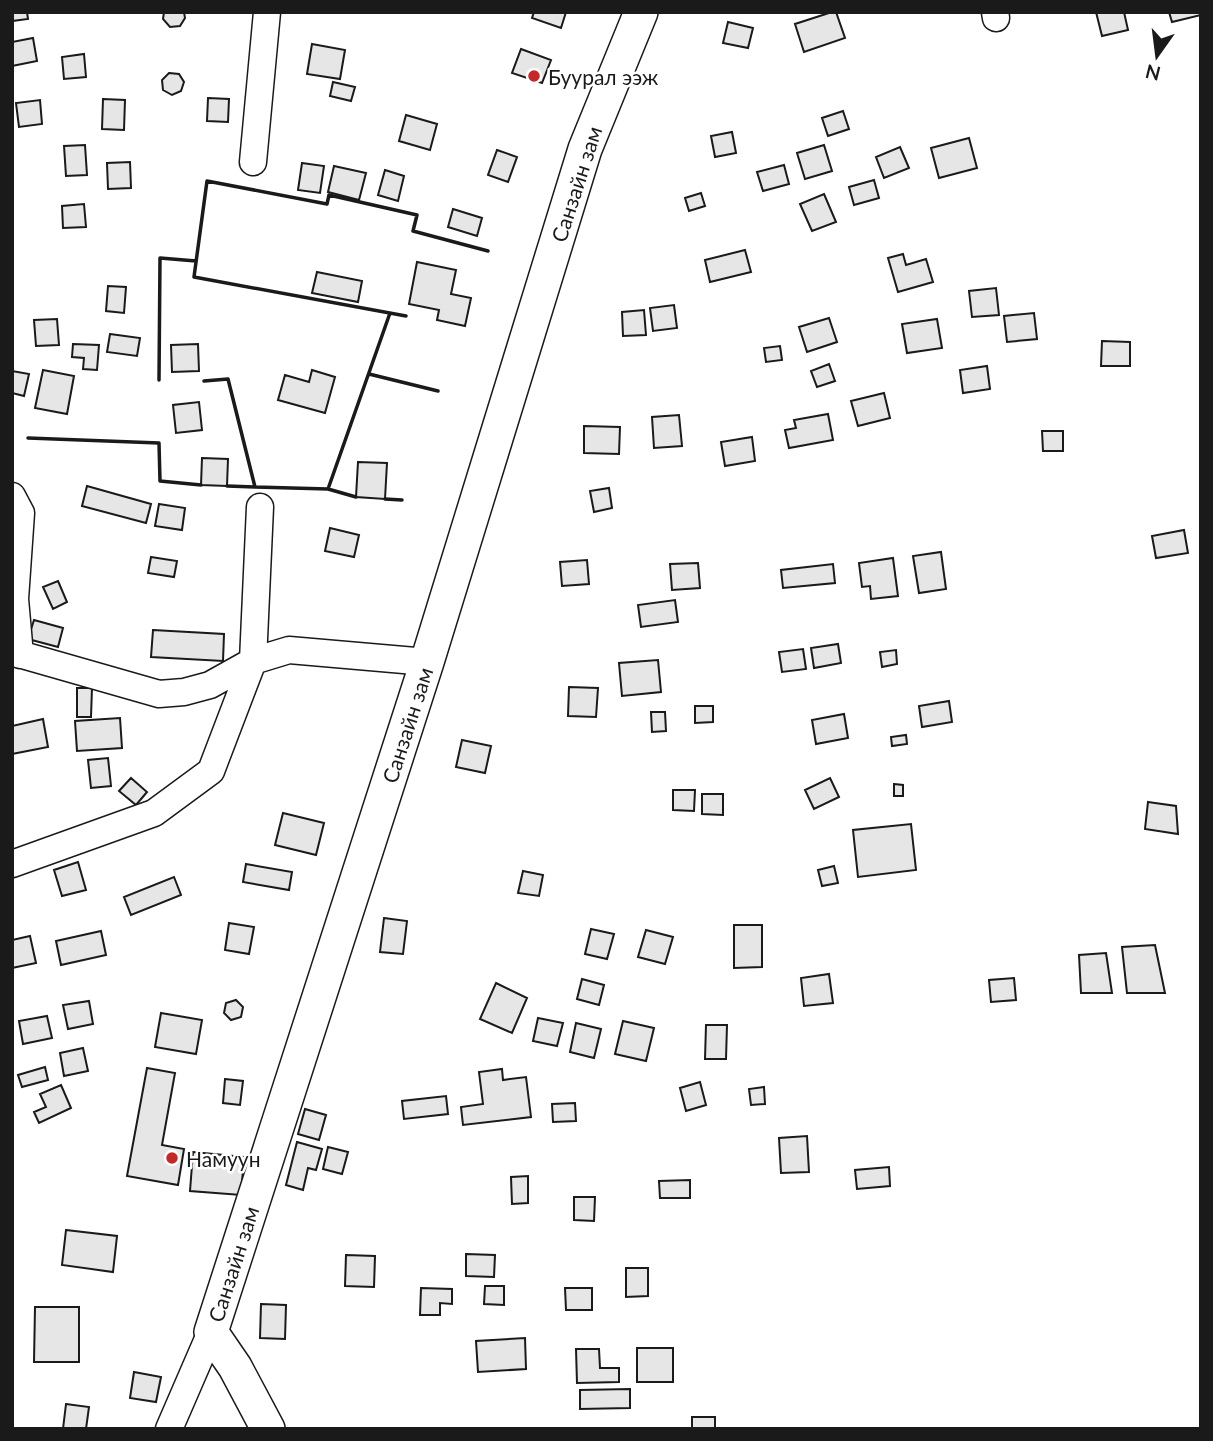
<svg xmlns="http://www.w3.org/2000/svg" width="1213" height="1441" viewBox="0 0 1213 1441" font-family="Lato,sans-serif">
  <rect width="100%" height="100%" fill="#fff"/>
  <path fill="#e6e6e6" stroke="#1a1a1a" stroke-width="2" d="M 12,12 L 27,12 L 28,19 L 12,21 Z
    M 164,12 L 184,12 L 185,18 L 180,26 L 170,27 L 163,19 Z
    M 534,12 L 566,12 L 561,28 L 532,18 Z
    M 832,12 L 836,12 L 845,38 L 804,52 L 795,24 Z
    M 1096,12 L 1124,12 L 1128,30 L 1102,36 Z
    M 1169,12 L 1201,12 L 1201,15 L 1172,22 Z
    M 728,22 L 753,28 L 748,48 L 723,43 Z
    M 33,38 L 37,61 L 12,66 L 12,42 Z
    M 312,44 L 345,50 L 340,79 L 307,74 Z
    M 521,49 L 551,60 L 542,83 L 512,73 Z
    M 84,54 L 86,77 L 64,79 L 62,57 Z
    M 169,73 L 179,74 L 184,82 L 181,91 L 172,95 L 163,90 L 162,80 Z
    M 333,82 L 355,87 L 351,101 L 330,96 Z
    M 208,98 L 229,99 L 228,122 L 207,121 Z
    M 103,99 L 125,100 L 124,130 L 102,129 Z
    M 40,100 L 42,124 L 19,127 L 16,103 Z
    M 843,111 L 849,129 L 828,136 L 822,118 Z
    M 406,115 L 437,124 L 430,150 L 399,141 Z
    M 732,132 L 736,153 L 715,157 L 711,136 Z
    M 969,138 L 977,168 L 939,178 L 931,148 Z
    M 85,145 L 87,175 L 66,176 L 64,146 Z
    M 824,145 L 832,171 L 805,179 L 797,153 Z
    M 900,147 L 909,168 L 884,178 L 876,157 Z
    M 497,150 L 517,157 L 508,182 L 488,175 Z
    M 130,162 L 131,188 L 108,189 L 107,163 Z
    M 302,163 L 324,166 L 320,193 L 298,190 Z
    M 784,165 L 789,184 L 763,191 L 757,172 Z
    M 334,166 L 366,173 L 359,200 L 328,192 Z
    M 385,170 L 404,176 L 398,201 L 378,195 Z
    M 874,180 L 879,198 L 854,205 L 849,187 Z
    M 701,193 L 705,206 L 689,211 L 685,198 Z
    M 824,194 L 836,222 L 812,231 L 800,204 Z
    M 84,204 L 86,227 L 63,228 L 62,206 Z
    M 453,209 L 482,218 L 477,236 L 448,227 Z
    M 745,250 L 751,272 L 710,282 L 705,260 Z
    M 903,254 L 906,265 L 926,259 L 933,282 L 898,292 L 888,258 Z
    M 417,262 L 456,270 L 451,294 L 471,298 L 465,326 L 437,320 L 439,310 L 409,304 Z
    M 317,272 L 362,281 L 358,302 L 312,293 Z
    M 108,286 L 126,287 L 124,313 L 106,311 Z
    M 996,288 L 999,315 L 972,317 L 969,291 Z
    M 674,305 L 677,328 L 653,331 L 650,308 Z
    M 644,310 L 646,335 L 623,336 L 622,312 Z
    M 1034,313 L 1037,339 L 1007,342 L 1004,316 Z
    M 829,318 L 837,342 L 807,352 L 799,327 Z
    M 57,319 L 59,345 L 36,346 L 34,320 Z
    M 937,319 L 942,348 L 907,353 L 902,324 Z
    M 110,334 L 140,338 L 137,356 L 107,352 Z
    M 1102,341 L 1130,342 L 1130,366 L 1101,366 Z
    M 73,344 L 99,345 L 97,370 L 83,369 L 84,358 L 72,357 Z
    M 198,344 L 199,371 L 172,372 L 171,345 Z
    M 780,346 L 782,360 L 766,362 L 764,348 Z
    M 829,364 L 835,381 L 817,387 L 811,371 Z
    M 987,366 L 990,389 L 963,393 L 960,370 Z
    M 43,370 L 74,376 L 67,414 L 35,408 Z
    M 312,370 L 335,377 L 325,413 L 278,400 L 285,375 L 309,382 Z
    M 12,371 L 29,374 L 24,396 L 12,393 Z
    M 884,393 L 890,418 L 858,426 L 851,401 Z
    M 199,402 L 202,430 L 176,433 L 173,405 Z
    M 828,414 L 833,440 L 789,448 L 785,430 L 796,428 L 794,420 Z
    M 679,415 L 682,446 L 654,448 L 652,417 Z
    M 584,426 L 620,427 L 619,454 L 584,453 Z
    M 1042,431 L 1063,431 L 1063,451 L 1043,451 Z
    M 752,437 L 755,461 L 725,466 L 721,442 Z
    M 202,458 L 228,459 L 227,486 L 201,485 Z
    M 358,462 L 387,463 L 385,499 L 356,497 Z
    M 87,486 L 151,504 L 146,523 L 82,506 Z
    M 609,488 L 612,508 L 594,512 L 590,491 Z
    M 159,504 L 185,508 L 182,530 L 155,526 Z
    M 330,528 L 359,535 L 354,557 L 325,551 Z
    M 1184,530 L 1188,553 L 1156,558 L 1152,536 Z
    M 941,552 L 946,589 L 919,593 L 913,556 Z
    M 151,557 L 177,561 L 174,577 L 148,573 Z
    M 893,558 L 898,596 L 871,599 L 870,586 L 862,587 L 859,563 Z
    M 587,560 L 589,584 L 562,586 L 560,562 Z
    M 698,563 L 700,588 L 672,590 L 670,564 Z
    M 833,564 L 835,583 L 783,588 L 781,570 Z
    M 58,581 L 67,602 L 53,609 L 43,587 Z
    M 675,600 L 678,622 L 641,627 L 638,605 Z
    M 34,620 L 63,628 L 58,647 L 28,639 Z
    M 153,630 L 224,634 L 223,661 L 151,657 Z
    M 838,644 L 841,663 L 814,668 L 811,648 Z
    M 803,649 L 806,669 L 782,672 L 779,652 Z
    M 896,650 L 897,664 L 882,667 L 880,652 Z
    M 658,660 L 661,692 L 622,696 L 619,663 Z
    M 569,687 L 598,688 L 596,717 L 568,716 Z
    M 77,688 L 92,688 L 91,717 L 77,717 Z
    M 949,701 L 952,722 L 922,727 L 919,706 Z
    M 695,706 L 713,706 L 713,722 L 695,723 Z
    M 651,712 L 665,712 L 666,731 L 652,732 Z
    M 844,714 L 848,738 L 816,744 L 812,720 Z
    M 120,718 L 122,748 L 77,751 L 75,721 Z
    M 43,719 L 48,747 L 12,754 L 12,726 Z
    M 906,735 L 907,744 L 892,746 L 891,737 Z
    M 462,740 L 491,746 L 485,773 L 456,767 Z
    M 108,758 L 111,786 L 91,788 L 88,760 Z
    M 131,778 L 147,792 L 136,805 L 119,791 Z
    M 830,778 L 839,797 L 814,809 L 805,790 Z
    M 894,784 L 903,785 L 903,796 L 894,796 Z
    M 673,790 L 695,790 L 694,811 L 673,810 Z
    M 702,794 L 723,794 L 723,815 L 702,814 Z
    M 1148,802 L 1176,806 L 1178,834 L 1145,829 Z
    M 283,813 L 324,823 L 316,855 L 275,845 Z
    M 911,824 L 916,870 L 858,877 L 853,830 Z
    M 78,862 L 86,890 L 62,896 L 54,870 Z
    M 246,864 L 292,872 L 289,890 L 243,882 Z
    M 834,866 L 838,883 L 822,886 L 818,870 Z
    M 523,871 L 543,875 L 539,896 L 518,893 Z
    M 174,877 L 181,895 L 131,915 L 124,897 Z
    M 384,918 L 407,921 L 403,954 L 380,952 Z
    M 229,923 L 254,927 L 249,954 L 225,950 Z
    M 734,925 L 762,925 L 762,967 L 734,968 Z
    M 591,929 L 614,934 L 607,959 L 585,954 Z
    M 646,930 L 673,937 L 665,964 L 638,957 Z
    M 101,931 L 106,955 L 61,965 L 56,941 Z
    M 30,936 L 36,963 L 12,968 L 12,940 Z
    M 1155,945 L 1165,993 L 1127,993 L 1122,947 Z
    M 1106,953 L 1112,993 L 1081,993 L 1079,955 Z
    M 829,974 L 833,1003 L 804,1006 L 801,978 Z
    M 1014,978 L 1016,1000 L 991,1002 L 989,980 Z
    M 582,979 L 604,985 L 599,1005 L 577,999 Z
    M 496,983 L 527,998 L 512,1033 L 480,1019 Z
    M 236,1000 L 243,1007 L 241,1017 L 231,1020 L 224,1013 L 226,1003 Z
    M 89,1001 L 93,1024 L 68,1029 L 63,1005 Z
    M 161,1013 L 202,1020 L 196,1054 L 155,1047 Z
    M 47,1016 L 52,1038 L 23,1044 L 19,1021 Z
    M 538,1018 L 563,1023 L 557,1046 L 533,1041 Z
    M 623,1021 L 654,1028 L 646,1061 L 615,1054 Z
    M 576,1023 L 601,1029 L 594,1058 L 570,1052 Z
    M 706,1025 L 727,1025 L 726,1059 L 705,1059 Z
    M 83,1048 L 88,1071 L 64,1076 L 60,1053 Z
    M 45,1067 L 48,1080 L 22,1087 L 18,1075 Z
    M 147,1068 L 175,1073 L 162,1145 L 184,1149 L 178,1185 L 127,1176 Z
    M 502,1069 L 503,1080 L 526,1077 L 531,1117 L 463,1125 L 461,1107 L 483,1104 L 479,1072 Z
    M 225,1079 L 243,1081 L 240,1105 L 223,1103 Z
    M 700,1082 L 706,1105 L 686,1111 L 680,1088 Z
    M 61,1085 L 71,1108 L 39,1123 L 34,1112 L 46,1107 L 40,1094 Z
    M 764,1087 L 765,1104 L 751,1105 L 749,1089 Z
    M 446,1096 L 448,1114 L 404,1119 L 402,1101 Z
    M 575,1103 L 576,1121 L 553,1122 L 552,1104 Z
    M 305,1109 L 326,1115 L 319,1140 L 298,1134 Z
    M 807,1136 L 809,1172 L 781,1173 L 779,1138 Z
    M 297,1142 L 322,1149 L 316,1170 L 308,1168 L 303,1190 L 286,1185 Z
    M 328,1147 L 348,1152 L 342,1174 L 323,1169 Z
    M 193,1152 L 244,1157 L 241,1195 L 190,1191 Z
    M 889,1167 L 890,1186 L 857,1189 L 855,1170 Z
    M 528,1176 L 528,1203 L 512,1204 L 511,1177 Z
    M 690,1180 L 690,1198 L 660,1198 L 659,1181 Z
    M 574,1197 L 595,1197 L 594,1221 L 574,1220 Z
    M 66,1230 L 117,1236 L 113,1272 L 62,1265 Z
    M 466,1254 L 495,1255 L 494,1277 L 466,1276 Z
    M 346,1255 L 375,1256 L 374,1287 L 345,1286 Z
    M 626,1268 L 648,1268 L 648,1296 L 626,1297 Z
    M 485,1286 L 504,1286 L 504,1305 L 484,1304 Z
    M 421,1288 L 452,1289 L 452,1304 L 440,1303 L 440,1315 L 420,1315 Z
    M 565,1288 L 592,1288 L 592,1310 L 566,1310 Z
    M 261,1304 L 286,1305 L 285,1339 L 260,1338 Z
    M 35,1307 L 79,1307 L 79,1362 L 34,1362 Z
    M 525,1338 L 526,1369 L 478,1372 L 476,1341 Z
    M 637,1348 L 673,1348 L 673,1382 L 637,1382 Z
    M 576,1349 L 599,1349 L 600,1368 L 619,1368 L 619,1382 L 577,1383 Z
    M 134,1372 L 161,1377 L 156,1402 L 130,1398 Z
    M 630,1389 L 630,1408 L 580,1409 L 580,1390 Z
    M 66,1404 L 89,1407 L 86,1429 L 63,1429 Z
    M 692,1417 L 715,1417 L 715,1429 L 692,1429 Z"/>
  <g fill="none" stroke-linecap="round" stroke-linejoin="round">
    <g stroke="#1a1a1a" stroke-width="29">
      <path id="minor" d="M 995,12 L 996,18
        M 253,162 L 267,12
        M 12,496 L 21,513 L 15,599 L 20,655
        M 12,652 L 159,694 L 184,692 L 210,685 L 253,661 L 289,650 L 427,662
        M 12,864 L 154,813 L 211,771 L 253,661 L 260,507
        M 169,1429 L 211,1332"/>
    </g>
    <g stroke="#1a1a1a" stroke-width="36">
      <path id="major" d="M 268,1429 L 235,1367 L 211,1332 L 427,662 L 585,149 L 641,12"/>
    </g>
    <use href="#minor" stroke="#fff" stroke-width="26"/>
    <use href="#major" stroke="#fff" stroke-width="33"/>
    <path stroke="#1a1a1a" stroke-width="3.5" d="M 406,316 L 194,277 L 207,181 L 327,204 L 329,195 L 417,215 L 413,231 L 488,251
      M 369,374 L 438,391
      M 159,380 L 160,258 L 196,261
      M 204,381 L 228,379 L 255,487 L 328,489 L 390,313
      M 28,438 L 159,443 L 160,481 L 201,485
      M 227,486 L 255,487
      M 328,489 L 356,497
      M 385,499 L 402,500"/>
  </g>
  <g fill="#c62828" stroke="#fff" stroke-width="2.5">
    <circle cx="534" cy="76" r="7"/>
    <circle cx="172" cy="1158" r="7"/>
  </g>
  <g text-anchor="middle" dominant-baseline="central" stroke-width="5" stroke-linejoin="round" paint-order="stroke">
    <g font-size="21" fill="#1a1a1a" stroke="#fff" text-anchor="start">
      <text x="548" y="76">Буурал ээж</text>
      <text x="186" y="1158">Намуун</text>
    </g>
    <g font-size="21" fill="#1a1a1a" stroke="#fff">
      <text transform="translate(576 184) rotate(-72)">Санзайн зам</text>
      <text transform="translate(407 725) rotate(-72)">Санзайн зам</text>
      <text transform="translate(233 1264) rotate(-72)">Санзайн зам</text>
    </g>
  </g>
  <rect width="1213" height="1441" fill="none" stroke="#1a1a1a" stroke-width="28"/>
  <g transform="translate(1157 56) rotate(194)" stroke="#ffffff" stroke-width="5" paint-order="stroke">
  <path d="M0-5L12 26L0 18L-12 26Z" fill="#1a1a1a"/>
  <text y="-10" font-size="19" font-weight="bold" text-anchor="middle" fill="#1a1a1a">N</text>
  </g>
</svg>
